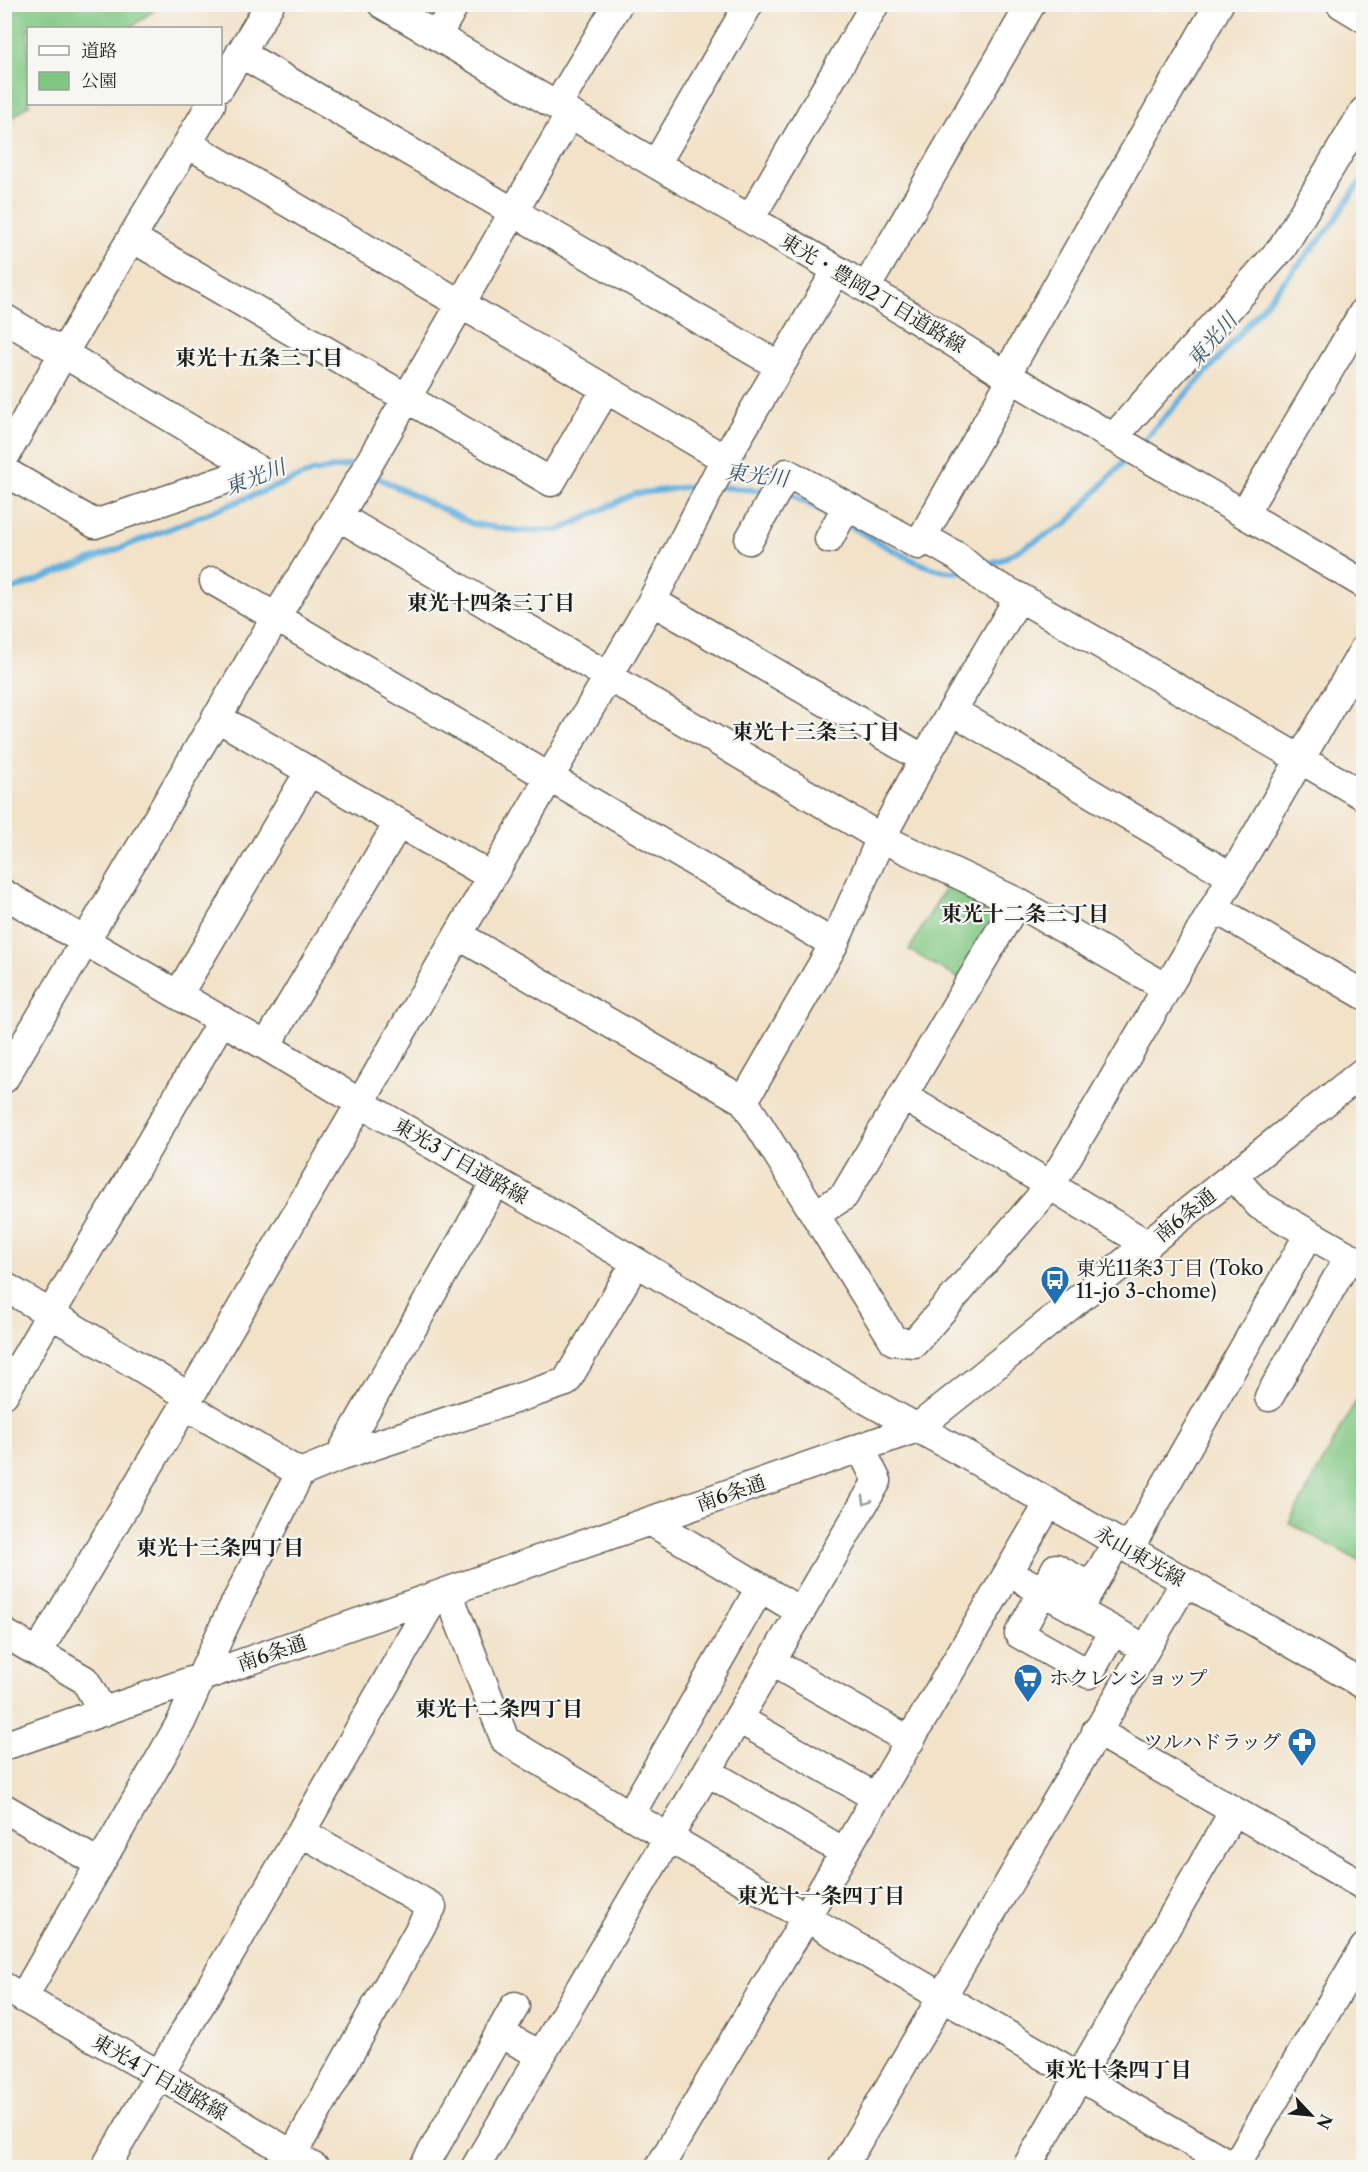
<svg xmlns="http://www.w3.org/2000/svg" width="1368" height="2172" viewBox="0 0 1368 2172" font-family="'Libre Caslon Text','Noto Serif JP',serif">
  <rect width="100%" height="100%" fill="#f6f6f2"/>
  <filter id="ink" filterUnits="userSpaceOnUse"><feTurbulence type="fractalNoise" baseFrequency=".0167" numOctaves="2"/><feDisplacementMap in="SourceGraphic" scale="12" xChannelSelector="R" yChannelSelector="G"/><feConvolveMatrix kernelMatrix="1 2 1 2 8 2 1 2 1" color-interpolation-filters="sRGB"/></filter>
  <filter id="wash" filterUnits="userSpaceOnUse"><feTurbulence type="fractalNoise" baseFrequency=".008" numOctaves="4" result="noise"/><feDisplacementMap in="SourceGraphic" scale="24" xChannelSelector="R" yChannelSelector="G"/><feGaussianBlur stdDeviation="1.35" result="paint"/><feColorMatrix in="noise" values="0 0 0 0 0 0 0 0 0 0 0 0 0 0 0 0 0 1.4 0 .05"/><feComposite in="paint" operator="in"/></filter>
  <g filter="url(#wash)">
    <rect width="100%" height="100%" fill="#f2e2c8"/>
    <path fill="#7fc782" stroke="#4e724f" stroke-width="1.5" d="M 5,4 L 161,4 L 161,5 L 130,28 L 28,28 L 28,104 L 30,104 L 5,123 Z
      M 948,883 L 994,902 L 997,916 L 959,979 L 909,950 Z
      M 1363,1388 L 1363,1563 L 1289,1523 Z"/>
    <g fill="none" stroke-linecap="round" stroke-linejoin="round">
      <path stroke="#65b1de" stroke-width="6" d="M 1139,445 L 1213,365 L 1293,271 L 1332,225 L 1356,187 L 1364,179
        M 372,475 L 473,524 L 519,531 L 560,530 L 634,494 L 701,485
        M 720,487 L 767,491
        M 786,492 L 833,517
        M 845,523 C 871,537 932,578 961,571
        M 982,565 L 1001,560 L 1066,524 L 1130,455
        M 4,593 L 93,559 L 312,472 L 351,465 L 358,468"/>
    </g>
  </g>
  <g filter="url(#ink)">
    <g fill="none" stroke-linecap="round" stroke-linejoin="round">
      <g stroke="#676158" stroke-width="31">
        <path id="minor" d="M 382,4 L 837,270 L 1006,375 L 1364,584
          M 1341,4 L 1364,18
          M 437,36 L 455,4
          M 240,53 L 779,366
          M 220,87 L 270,4
          M 557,106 L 618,4
          M 188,144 L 725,459
          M 656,164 L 749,4
          M 750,219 L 875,4
          M 132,238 L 551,482 L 606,389
          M 866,288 L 1031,4
          M 4,318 L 257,469
          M 1006,375 L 1219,4
          M 1113,438 L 1282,248 L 1364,111
          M 4,458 L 64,352 L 211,104
          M 4,471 L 95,524 L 257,469
          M 1244,514 L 1364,311
          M 338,516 L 881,838 L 1017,902 L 1167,988
          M 923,537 L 958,557 L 984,579 L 1019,597 L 1364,796
          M 829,539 L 846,507
          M 749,540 L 787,473 L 918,545 L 1012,378
          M 214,581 L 834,944
          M 652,601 L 924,759
          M 953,711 L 1232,877
          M 216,717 L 492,877
          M 4,894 L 266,1046 L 360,1103 L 636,1262 L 865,1399 L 970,1457 L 1364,1685
          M 1214,908 L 1364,995
          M 458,935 L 744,1101 L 894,1341 L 914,1343 L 1051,1185 L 1214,908 L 1364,649
          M 178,995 L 309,772
          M 266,1046 L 398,824
          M 4,1079 L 276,617 L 348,500 L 570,114
          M 903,1096 L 1148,1245
          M 744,1101 L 834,944 L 881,838 L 924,759 L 1019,597
          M 1233,1176 L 1259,1205 L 1364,1265
          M 816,1214 L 844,1196 L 1017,902
          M 4,1286 L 190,1397
          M 4,1394 L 222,1020
          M 1269,1397 L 1349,1257
          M 185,1405 L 300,1473
          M 339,1457 L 496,1181
          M 650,1521 L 801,1612
          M 1129,1549 L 1309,1234
          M 1026,1582 L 1130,1640
          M 1091,1587 L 1056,1568 L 1019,1634 L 1089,1674 L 1113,1631
          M 448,1592 L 505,1740 L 630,1815 L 1236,2168
          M 1082,1603 L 1117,1542
          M 4,1633 L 85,1680 L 103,1712
          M 38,1652 L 185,1405 L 652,601 L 725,459 L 837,270
          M 772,1662 L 910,1741
          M 739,1719 L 877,1798
          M 1096,1731 L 1364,1886
          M 4,1746 L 917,1428 L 1364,1071
          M 708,1772 L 844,1852
          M 4,1808 L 100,1864
          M 630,1815 L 760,1588
          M 4,1987 L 158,2074 L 315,2168
          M 23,1998 L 181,1722 L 224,1626 L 300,1473 L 339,1457 L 566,1382 L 636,1262
          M 499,2033 L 541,2055
          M 105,2168 L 301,1832 L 434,1598
          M 285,2168 L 432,1907 L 301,1832
          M 423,2168 L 515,2006
          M 475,2168 L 877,1481 L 861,1449
          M 659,2168 L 1049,1503
          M 842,2168 L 1185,1582
          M 1026,2168 L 1234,1811
          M 1234,2168 L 1364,1948"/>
      </g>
      <use href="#minor" stroke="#fff" stroke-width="28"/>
    </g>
    <defs><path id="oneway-chevron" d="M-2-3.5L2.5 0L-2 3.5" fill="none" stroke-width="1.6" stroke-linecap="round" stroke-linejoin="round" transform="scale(1.5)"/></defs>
    <use stroke="#999" href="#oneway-chevron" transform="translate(866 1501) rotate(120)"/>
  </g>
  <defs>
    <g id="bus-pin" transform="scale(1.5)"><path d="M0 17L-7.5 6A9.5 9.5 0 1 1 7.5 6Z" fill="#1f6fb2" stroke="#f6f6f2"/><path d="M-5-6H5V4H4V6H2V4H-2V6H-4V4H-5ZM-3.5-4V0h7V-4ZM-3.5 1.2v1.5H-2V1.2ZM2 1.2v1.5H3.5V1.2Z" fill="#fff"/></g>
    <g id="supermarket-pin" transform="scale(1.5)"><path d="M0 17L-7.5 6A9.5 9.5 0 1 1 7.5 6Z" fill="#1f6fb2" stroke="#f6f6f2"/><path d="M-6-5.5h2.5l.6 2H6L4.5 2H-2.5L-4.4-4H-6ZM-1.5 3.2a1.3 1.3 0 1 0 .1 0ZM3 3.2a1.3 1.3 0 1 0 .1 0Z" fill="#fff"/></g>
    <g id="pharmacy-pin" transform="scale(1.5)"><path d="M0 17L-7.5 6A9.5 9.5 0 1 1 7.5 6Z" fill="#1f6fb2" stroke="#f6f6f2"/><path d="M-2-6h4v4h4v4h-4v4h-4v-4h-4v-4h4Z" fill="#fff"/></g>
  </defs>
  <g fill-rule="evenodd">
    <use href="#bus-pin" x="1055" y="1280"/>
    <use href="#supermarket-pin" x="1028" y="1678"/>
    <use href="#pharmacy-pin" x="1302" y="1742"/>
  </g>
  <g text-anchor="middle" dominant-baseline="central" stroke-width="4.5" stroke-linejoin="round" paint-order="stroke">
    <g font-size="20" fill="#1c1c1c" stroke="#f6f6f2">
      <text transform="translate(873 293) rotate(31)">東光・豊岡2丁目道路線</text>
      <text transform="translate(461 1161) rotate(30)">東光3丁目道路線</text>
      <text transform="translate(1185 1215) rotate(-39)">南6条通</text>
      <text transform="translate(731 1493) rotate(-19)">南6条通</text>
      <text transform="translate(1140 1556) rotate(30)">永山東光線</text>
      <text transform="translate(272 1653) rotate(-19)">南6条通</text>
      <text transform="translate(160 2077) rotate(30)">東光4丁目道路線</text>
    </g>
    <g font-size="20" fill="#1c1c1c" stroke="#f6f6f2" text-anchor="start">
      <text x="1076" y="1268">東光11条3丁目 (Toko<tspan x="1076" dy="23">11-jo 3-chome)</tspan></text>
      <text x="1049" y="1678">ホクレンショップ</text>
      <text x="1281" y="1742" text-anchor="end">ツルハドラッグ</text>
    </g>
    <g font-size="21" font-style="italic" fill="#39586a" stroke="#f6f6f2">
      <text transform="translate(1212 340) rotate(-49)">東光川</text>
      <text transform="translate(757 475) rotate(7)">東光川</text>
      <text transform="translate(255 477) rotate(-21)">東光川</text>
    </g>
    <g font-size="21" font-weight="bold" fill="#1c1c1c" stroke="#f6f6f2">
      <text x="259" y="357">東光十五条三丁目</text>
      <text x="491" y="602">東光十四条三丁目</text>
      <text x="816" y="731">東光十三条三丁目</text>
      <text x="1025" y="913">東光十二条三丁目</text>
      <text x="220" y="1547">東光十三条四丁目</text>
      <text x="499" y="1708">東光十二条四丁目</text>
      <text x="821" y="1895">東光十一条四丁目</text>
      <text x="1118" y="2069">東光十条四丁目</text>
    </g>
  </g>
  <rect width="1368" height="2172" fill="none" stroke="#f6f6f2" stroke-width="24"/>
  <rect x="27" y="27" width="195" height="78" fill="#f6f6f2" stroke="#9f9f9c" stroke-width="1.5"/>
  <rect x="39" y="46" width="30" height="9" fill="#ffffff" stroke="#9f9f9c" stroke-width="1.5"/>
  <text x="81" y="57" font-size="18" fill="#1c1c1c">道路</text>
  <rect x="39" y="72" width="30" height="18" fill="#7fc782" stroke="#9f9f9c" stroke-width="1.5"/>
  <text x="81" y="87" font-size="18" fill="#1c1c1c">公園</text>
  <g transform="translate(1311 2115) rotate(116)" stroke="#f6f6f2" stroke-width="4.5" paint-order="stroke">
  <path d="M0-4.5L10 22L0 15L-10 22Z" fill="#1c1c1c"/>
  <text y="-9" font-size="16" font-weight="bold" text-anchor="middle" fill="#1c1c1c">N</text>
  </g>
</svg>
